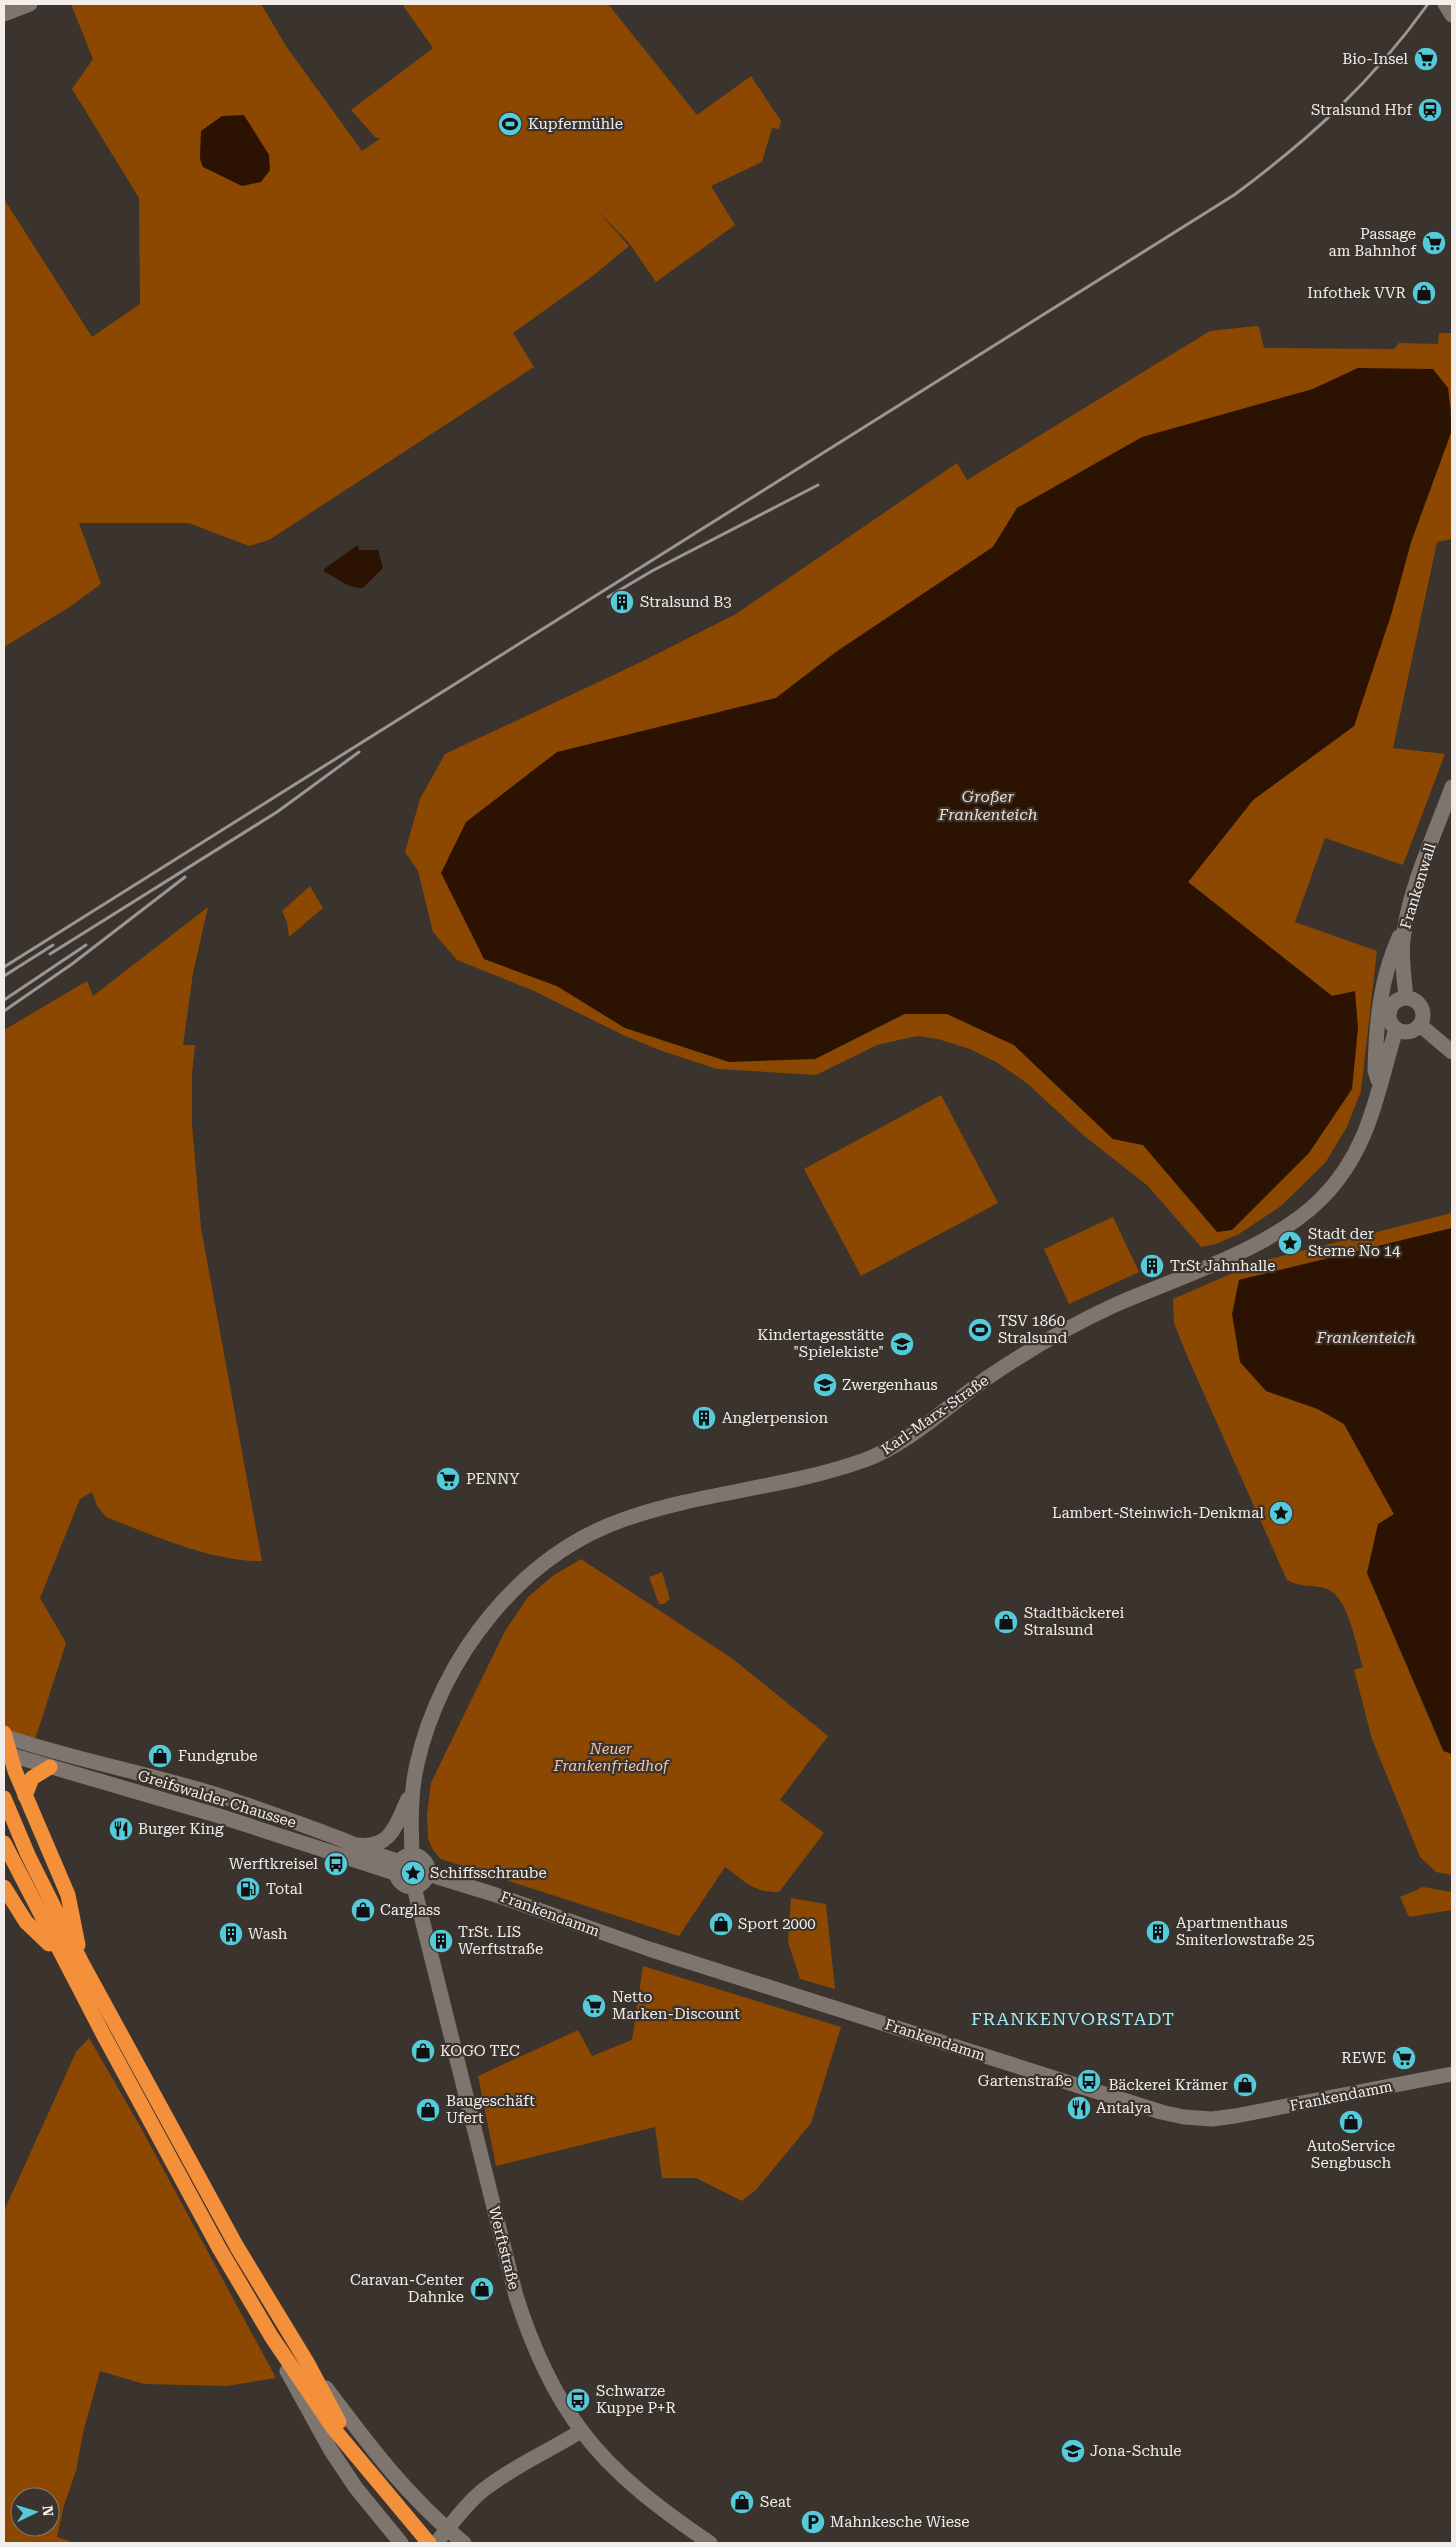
<svg xmlns="http://www.w3.org/2000/svg" width="1456" height="2547" viewBox="0 0 1456 2547" font-family="'Roboto Serif',serif">
  <rect width="100%" height="100%" fill="#3a332e"/>
  <path fill="#8c4800" fill-rule="evenodd" d="M 71,4 L 261,4 L 286,46 L 362,151 L 381,138 L 376,138 L 351,110 L 433,48 L 402,4 L 608,4 L 697,115 L 751,76 L 781,121 L 779,129 L 772,128 L 762,162 L 711,186 L 735,225 L 656,282 L 629,243 L 595,208 L 629,246 L 594,275 L 513,333 L 534,367 L 269,540 L 249,546 L 189,523 L 79,523 L 101,584 L 68,608 L 4,647 L 4,199 L 92,337 L 140,304 L 139,198 L 72,89 L 93,59 Z
    M 1256,326 L 1259,327 L 1264,348 L 1394,349 L 1399,343 L 1438,344 L 1439,333 L 1452,333 L 1452,416 L 1448,388 L 1358,368 L 1313,389 L 1017,508 L 993,547 L 836,652 L 776,698 L 719,712 L 484,959 L 557,986 L 625,1028 L 815,1059 L 905,1014 L 947,1014 L 1014,1045 L 1113,1139 L 1143,1145 L 1217,1231 L 1355,992 L 1332,996 L 1188,882 L 1253,800 L 1354,726 L 1391,615 L 1411,542 L 1452,430 L 1452,539 L 1437,542 L 1393,748 L 1445,754 L 1403,865 L 1325,838 L 1295,922 L 1377,951 L 1361,1091 L 1347,1127 L 1325,1163 L 1281,1206 L 1239,1234 L 1216,1244 L 1201,1247 L 1148,1186 L 1083,1135 L 1028,1084 L 998,1063 L 970,1049 L 938,1039 L 917,1036 L 877,1045 L 816,1075 L 717,1069 L 662,1051 L 623,1035 L 532,990 L 457,960 L 433,932 L 418,871 L 405,852 L 420,799 L 445,754 L 639,663 L 736,614 L 957,463 L 967,480 L 1210,331 Z
    M 310,886 L 323,908 L 289,937 L 287,922 L 282,911 Z
    M 208,907 L 193,973 L 183,1045 L 195,1045 L 192,1073 L 192,1125 L 201,1228 L 262,1561 C 216,1563 149,1534 106,1517 L 97,1506 L 92,1492 L 80,1499 L 40,1598 L 66,1643 L 33,1746 L 4,1733 L 4,1030 L 87,981 L 93,996 Z
    M 941,1095 L 998,1203 L 861,1276 L 804,1169 Z
    M 1452,1213 L 1452,1228 L 1239,1280 L 1267,1391 L 1318,1409 L 1344,1424 L 1394,1514 L 1367,1573 L 1443,1751 L 1452,1754 L 1452,1875 L 1436,1872 L 1420,1857 L 1372,1739 L 1354,1670 L 1363,1667 C 1356,1647 1349,1597 1327,1589 C 1313,1584 1300,1588 1287,1580 L 1188,1358 L 1174,1323 L 1173,1299 L 1258,1262 Z
    M 1113,1217 L 1139,1272 L 1069,1304 L 1044,1249 Z
    M 581,1559 L 733,1659 L 828,1736 L 780,1800 L 824,1833 L 779,1892 C 752,1892 746,1882 725,1867 L 679,1936 L 441,1859 L 433,1850 L 428,1839 L 427,1815 L 431,1783 L 441,1762 L 505,1631 L 528,1597 L 554,1575 Z
    M 662,1572 L 670,1599 L 664,1604 L 659,1604 L 649,1577 Z
    M 1423,1887 L 1452,1892 L 1452,1910 L 1409,1917 L 1400,1897 Z
    M 791,1898 L 826,1904 L 835,1989 L 800,1979 L 788,1942 Z
    M 643,1966 L 841,2027 L 811,2123 L 756,2190 L 742,2201 L 696,2178 L 662,2178 L 655,2127 L 496,2166 L 478,2076 L 578,2030 L 592,2056 L 632,2040 Z
    M 89,2038 L 140,2126 L 276,2378 L 227,2386 L 144,2384 L 100,2371 L 83,2433 L 76,2471 L 64,2505 L 57,2537 L 75,2543 L 4,2543 L 4,2211 L 76,2052 ZM 20,2497 L 50,2497 L 50,2527 L 20,2527 Z"/>
  <path fill="#2c1301" d="M 244,115 L 269,155 L 270,170 L 261,182 L 242,186 L 203,167 L 200,159 L 201,131 L 222,116 Z
    M 1358,368 L 1433,369 L 1448,388 L 1452,430 L 1411,542 L 1391,615 L 1354,726 L 1253,800 L 1188,882 L 1332,996 L 1355,991 L 1358,1028 L 1352,1089 L 1309,1153 L 1232,1230 L 1217,1232 L 1143,1145 L 1113,1139 L 1014,1045 L 947,1014 L 904,1014 L 815,1059 L 729,1062 L 625,1028 L 557,986 L 484,959 L 441,873 L 466,822 L 557,752 L 776,698 L 836,652 L 993,547 L 1017,508 L 1142,437 L 1313,389 Z
    M 358,545 L 359,550 L 378,550 L 383,568 L 363,588 C 348,589 337,577 324,572 L 324,569 Z
    M 1452,1228 L 1452,1754 L 1444,1751 L 1367,1573 L 1378,1524 L 1394,1514 L 1344,1424 L 1318,1409 L 1266,1391 L 1240,1362 L 1232,1314 L 1239,1280 Z"/>
  <g fill="none" stroke-linecap="round" stroke-linejoin="round">
    <path stroke="#7e756f" stroke-width="15" d="M 1445,4 L 1452,15
      M 4,14 L 30,4
      M 1406,997 C 1404,978 1401,959 1403,940 C 1408,890 1435,834 1452,787
      M1389 1015a17 17 0 1 1 34 0a17 17 0 1 1-34 0Z
      M 1420,1025 L 1452,1052
      M 1378,1080 L 1375,1070 C 1376,1025 1380,979 1399,937
      M 4,1736 C 77,1761 154,1774 227,1798 C 264,1811 302,1824 338,1838 C 359,1846 377,1856 398,1861
      M 4,1753 L 216,1815 L 395,1873
      M 357,1845 C 391,1849 396,1825 408,1799
      M 412,1854 C 411,1824 410,1794 417,1764 C 441,1657 521,1555 625,1519 C 702,1492 785,1488 862,1461 C 910,1444 949,1404 990,1376 C 1030,1349 1073,1324 1117,1304 C 1181,1276 1271,1249 1321,1199 C 1370,1150 1377,1092 1396,1029
      M396 1871a16 16 0 1 1 32 0a16 16 0 1 1-32 0Z
      M 428,1874 L 493,1894 L 649,1949 L 1161,2112 L 1184,2117 L 1212,2119 L 1235,2116 L 1452,2074
      M 414,1887 L 516,2296 C 531,2343 551,2390 581,2430 C 614,2475 664,2512 710,2543
      M 287,2371 L 330,2449 L 356,2488 L 401,2543
      M 326,2388 C 368,2444 409,2499 464,2543
      M 436,2543 C 451,2525 464,2506 482,2491 C 512,2467 549,2451 581,2431"/>
    <path stroke="#f5903a" stroke-width="15" d="M 4,1733 L 15,1771 L 68,1895 L 78,1945
      M 25,1796 L 32,1778 L 50,1767
      M 4,1798 L 28,1855 L 82,1963 L 237,2247 L 308,2364 L 339,2422
      M 4,1843 L 103,2034 L 219,2248 L 271,2336 L 333,2428 L 429,2543
      M 4,1887 L 26,1922 L 49,1944"/>
    <path stroke="#9c9692" stroke-width="3" d="M 608,597 L 652,571 L 818,485
      M 50,954 L 277,812 L 359,752
      M 4,967 L 1234,195 C 1311,138 1372,82 1428,4
      M 4,976 L 53,945
      M 4,1000 L 86,945
      M 4,1011 L 72,964 L 185,877"/>
  </g>
  <defs>
    <g id="supermarket-disc" transform="scale(1.25)"><circle r="9.5" fill="#53cbda" stroke="#3a332e"/><path d="M-6-5.5h2.5l.6 2H6L4.5 2H-2.5L-4.4-4H-6ZM-1.5 3.2a1.3 1.3 0 1 0 .1 0ZM3 3.2a1.3 1.3 0 1 0 .1 0Z" fill="#111"/></g>
    <g id="station-disc" transform="scale(1.25)"><circle r="9.5" fill="#53cbda" stroke="#3a332e"/><path d="M-3-6H3Q5-6 5-4V2Q5 4 3 4L4.5 6H3L1.5 4h-3L-3 6H-4.5L-3 4Q-5 4-5 2V-4Q-5-6-3-6ZM-3.5-4v3h7v-3ZM-3.5 1v1.5H-2V1ZM2 1v1.5H3.5V1Z" fill="#111"/></g>
    <g id="stadium-disc" transform="scale(1.25)"><circle r="9.5" fill="#53cbda" stroke="#3a332e"/><path d="M0-5a6.5 5 0 1 0 0 10a6.5 5 0 1 0 0-10ZM-3.5-1.8h7v3.6h-7Z" fill="#111"/></g>
    <g id="shop-disc" transform="scale(1.25)"><circle r="9.5" fill="#53cbda" stroke="#3a332e"/><path d="M-5-2.5h2.3a2.7 3.5 0 0 1 5.4 0H5L5.5 6h-11ZM-1.5-2.5h3a1.5 2.3 0 0 0-3 0Z" fill="#111"/></g>
    <g id="building-disc" transform="scale(1.25)"><circle r="9.5" fill="#53cbda" stroke="#3a332e"/><path d="M-4-6H4V6H1V3H-1V6H-4ZM-2.5-4.3h1.7v1.8h-1.7ZM.8-4.3h1.7v1.8H.8ZM-2.5-1h1.7V.8h-1.7ZM.8-1h1.7V.8H.8Z" fill="#111"/></g>
    <g id="sight-disc" transform="scale(1.25)"><circle r="9.5" fill="#53cbda" stroke="#3a332e"/><path d="M0-6L1.8-2.2L6-1.7L2.9 1.2L3.7 5.4L0 3.3L-3.7 5.4L-2.9 1.2L-6-1.7L-1.8-2.2Z" fill="#111"/></g>
    <g id="school-disc" transform="scale(1.25)"><circle r="9.5" fill="#53cbda" stroke="#3a332e"/><path d="M0-5L7-2L0 1L-7-2ZM-4 1L0 2.5L4 1V4Q0 6-4 4Z" fill="#111"/></g>
    <g id="restaurant-disc" transform="scale(1.25)"><circle r="9.5" fill="#53cbda" stroke="#3a332e"/><path d="M-5-6h1v4h1v-4h1v4h1v-4h1v5L-1.5 .5V6h-2V.5L-5-1ZM5-6V6H3V1.5H1.5Q1.5-4 5-6Z" fill="#111"/></g>
    <g id="bus-disc" transform="scale(1.25)"><circle r="9.5" fill="#53cbda" stroke="#3a332e"/><path d="M-5-6H5V4H4V6H2V4H-2V6H-4V4H-5ZM-3.5-4V0h7V-4ZM-3.5 1.2v1.5H-2V1.2ZM2 1.2v1.5H3.5V1.2Z" fill="#111"/></g>
    <g id="fuel-disc" transform="scale(1.25)"><circle r="9.5" fill="#53cbda" stroke="#3a332e"/><path d="M-5.5-6h7V0h2V4h1.3V-2.5L3-4.5l.8-.8L6-3V5H2.5V1h-1V6h-7ZM-4.2-4.7v3.2H.2V-4.7Z" fill="#111"/></g>
    <g id="parking-disc" transform="scale(1.25)"><circle r="9.5" fill="#53cbda" stroke="#3a332e"/><path d="M-3.5-5.5H1a3.5 3.5 0 0 1 0 7H-1V5.5H-3.5ZM-1-3.4V-.6H.8a1.4 1.4 0 0 0 0-2.8Z" fill="#111"/></g>
  </defs>
  <g fill-rule="evenodd">
    <use href="#supermarket-disc" x="1426" y="59"/>
    <use href="#station-disc" x="1430" y="110"/>
    <use href="#stadium-disc" x="510" y="124"/>
    <use href="#supermarket-disc" x="1434" y="243"/>
    <use href="#shop-disc" x="1424" y="293"/>
    <use href="#building-disc" x="622" y="602"/>
    <use href="#sight-disc" x="1290" y="1243"/>
    <use href="#building-disc" x="1152" y="1266"/>
    <use href="#stadium-disc" x="980" y="1330"/>
    <use href="#school-disc" x="902" y="1344"/>
    <use href="#school-disc" x="825" y="1385"/>
    <use href="#building-disc" x="704" y="1418"/>
    <use href="#supermarket-disc" x="448" y="1479"/>
    <use href="#sight-disc" x="1281" y="1513"/>
    <use href="#shop-disc" x="1006" y="1622"/>
    <use href="#shop-disc" x="160" y="1756"/>
    <use href="#restaurant-disc" x="121" y="1829"/>
    <use href="#bus-disc" x="336" y="1864"/>
    <use href="#sight-disc" x="413" y="1873"/>
    <use href="#fuel-disc" x="248" y="1889"/>
    <use href="#shop-disc" x="363" y="1910"/>
    <use href="#shop-disc" x="721" y="1924"/>
    <use href="#building-disc" x="1158" y="1932"/>
    <use href="#building-disc" x="231" y="1934"/>
    <use href="#building-disc" x="441" y="1941"/>
    <use href="#supermarket-disc" x="594" y="2006"/>
    <use href="#shop-disc" x="423" y="2051"/>
    <use href="#supermarket-disc" x="1404" y="2058"/>
    <use href="#bus-disc" x="1089" y="2081"/>
    <use href="#shop-disc" x="1245" y="2085"/>
    <use href="#restaurant-disc" x="1079" y="2108"/>
    <use href="#shop-disc" x="428" y="2110"/>
    <use href="#shop-disc" x="1351" y="2122"/>
    <use href="#shop-disc" x="482" y="2289"/>
    <use href="#bus-disc" x="578" y="2400"/>
    <use href="#school-disc" x="1073" y="2451"/>
    <use href="#shop-disc" x="742" y="2502"/>
    <use href="#parking-disc" x="813" y="2522"/>
  </g>
  <g text-anchor="middle" dominant-baseline="central" stroke-width="4.5" stroke-linejoin="round" paint-order="stroke">
    <g font-size="15" fill="#f2ede9" stroke="#3a332e" text-anchor="start">
      <text x="1408" y="59" text-anchor="end">Bio-Insel</text>
      <text x="1412" y="110" text-anchor="end">Stralsund Hbf</text>
      <text x="528" y="124">Kupfermühle</text>
      <text x="1416" y="234" text-anchor="end">Passage<tspan x="1416" dy="17">am Bahnhof</tspan></text>
      <text x="1406" y="293" text-anchor="end">Infothek VVR</text>
      <text x="640" y="602">Stralsund B3</text>
      <text x="1308" y="1234">Stadt der<tspan x="1308" dy="17">Sterne No 14</tspan></text>
      <text x="1170" y="1266">TrSt Jahnhalle</text>
      <text x="998" y="1321">TSV 1860<tspan x="998" dy="17">Stralsund</tspan></text>
      <text x="884" y="1335" text-anchor="end">Kindertagesstätte<tspan x="884" dy="17">"Spielekiste"</tspan></text>
      <text x="842" y="1385">Zwergenhaus</text>
      <text x="722" y="1418">Anglerpension</text>
      <text x="466" y="1479">PENNY</text>
      <text x="1264" y="1513" text-anchor="end">Lambert-Steinwich-Denkmal</text>
      <text x="1024" y="1613">Stadtbäckerei<tspan x="1024" dy="17">Stralsund</tspan></text>
      <text x="178" y="1756">Fundgrube</text>
      <text x="138" y="1829">Burger King</text>
      <text x="318" y="1864" text-anchor="end">Werftkreisel</text>
      <text x="430" y="1873">Schiffsschraube</text>
      <text x="266" y="1889">Total</text>
      <text x="380" y="1910">Carglass</text>
      <text x="1176" y="1923">Apartmenthaus<tspan x="1176" dy="17">Smiterlowstraße 25</tspan></text>
      <text x="738" y="1924">Sport 2000</text>
      <text x="458" y="1932">TrSt. LIS<tspan x="458" dy="17">Werftstraße</tspan></text>
      <text x="248" y="1934">Wash</text>
      <text x="612" y="1997">Netto<tspan x="612" dy="17">Marken-Discount</tspan></text>
      <text x="440" y="2051">KOGO TEC</text>
      <text x="1386" y="2058" text-anchor="end">REWE</text>
      <text x="1072" y="2081" text-anchor="end">Gartenstraße</text>
      <text x="1228" y="2085" text-anchor="end">Bäckerei Krämer</text>
      <text x="446" y="2101">Baugeschäft<tspan x="446" dy="17">Ufert</tspan></text>
      <text x="1096" y="2108">Antalya</text>
      <text x="1351" y="2146" text-anchor="middle">AutoService<tspan x="1351" dy="17">Sengbusch</tspan></text>
      <text x="464" y="2280" text-anchor="end">Caravan-Center<tspan x="464" dy="17">Dahnke</tspan></text>
      <text x="596" y="2391">Schwarze<tspan x="596" dy="17">Kuppe P+R</tspan></text>
      <text x="1090" y="2451">Jona-Schule</text>
      <text x="760" y="2502">Seat</text>
      <text x="830" y="2522">Mahnkesche Wiese</text>
    </g>
    <g font-size="15" fill="#f2ede9" stroke="#3a332e">
      <text transform="translate(1418 886) rotate(-73)">Frankenwall</text>
      <text transform="translate(935 1415) rotate(-35)">Karl-Marx-Straße</text>
      <text transform="translate(217 1799) rotate(17)">Greifswalder Chaussee</text>
      <text transform="translate(550 1914) rotate(20)">Frankendamm</text>
      <text transform="translate(935 2040) rotate(18)">Frankendamm</text>
      <text transform="translate(1341 2096) rotate(-11)">Frankendamm</text>
      <text transform="translate(504 2248) rotate(76)">Werftstraße</text>
    </g>
    <g font-size="15" font-style="italic" fill="#f1c6a8" stroke="#3a332e">
      <text x="611" y="1749">Neuer<tspan x="611" dy="17">Frankenfriedhof</tspan></text>
    </g>
    <g font-size="16" font-style="italic" fill="#f0dacb" stroke="#3a332e">
      <text x="988" y="796">Großer<tspan x="988" dy="18">Frankenteich</tspan></text>
      <text x="1366" y="1337">Frankenteich</text>
    </g>
    <g font-size="18" letter-spacing="1" fill="#9deef9" stroke="#3a332e">
      <text x="1073" y="2018">FRANKENVORSTADT</text>
    </g>
  </g>
  <rect width="1456" height="2547" fill="none" stroke="#f2ede9" stroke-width="10"/>
  <g transform="translate(35 2512) rotate(85)"><circle r="24" fill="#3a332e" stroke="#847d79"/>
  <path d="M0-4L9 19L0 12L-9 19Z" fill="#53cbda"/>
  <text y="-8" font-size="14" font-weight="bold" text-anchor="middle" fill="#f2ede9">N</text>
  </g>
</svg>
